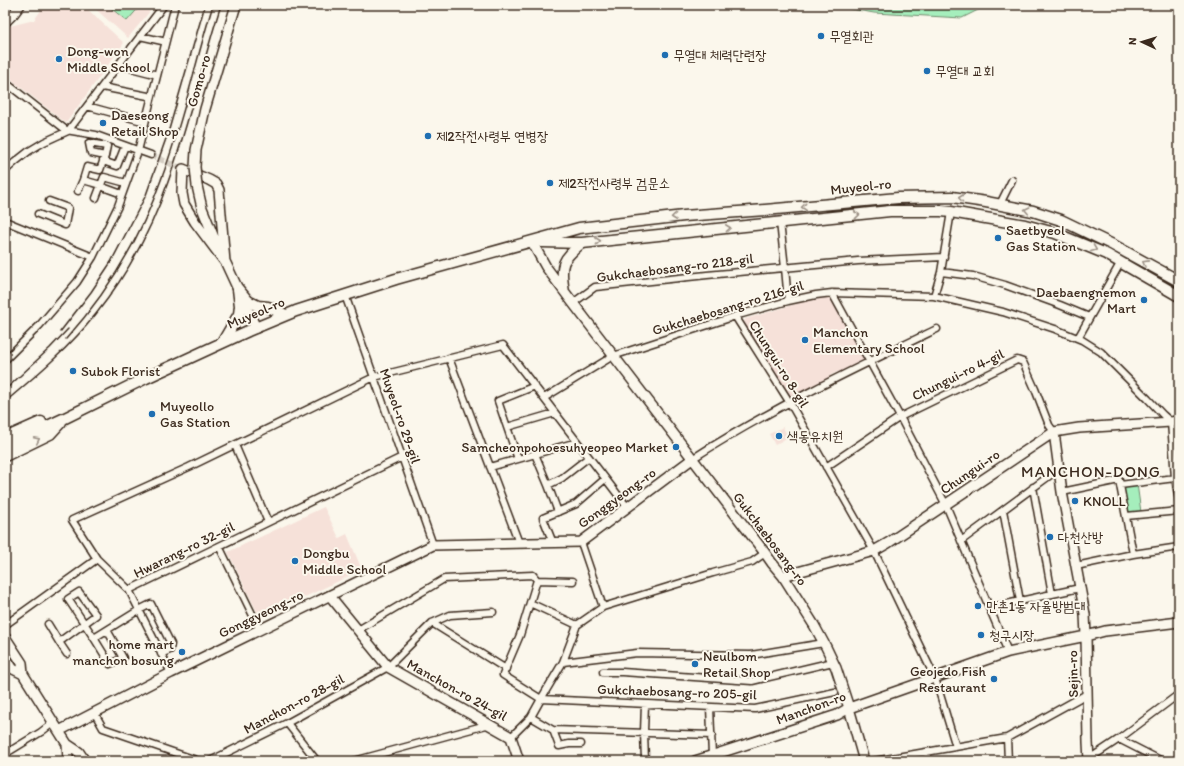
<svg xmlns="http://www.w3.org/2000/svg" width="1184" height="766" viewBox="0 0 1184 766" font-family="Itim,'Poor Story',sans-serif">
  <rect width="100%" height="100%" fill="#fbf7ec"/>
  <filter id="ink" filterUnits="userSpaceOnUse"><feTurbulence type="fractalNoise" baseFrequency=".025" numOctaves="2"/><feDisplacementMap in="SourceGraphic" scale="8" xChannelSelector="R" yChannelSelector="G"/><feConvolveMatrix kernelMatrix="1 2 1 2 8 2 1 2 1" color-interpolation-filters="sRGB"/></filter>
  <g filter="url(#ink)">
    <path fill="#f6e1d9" d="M 45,5 L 83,5 L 124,43 L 66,123 L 5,75 L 5,34 L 10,26 L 34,20 Z
      M 91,5 L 155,5 L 128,38 Z
      M 831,297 L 865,357 L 863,362 L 841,373 L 837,372 L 831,375 L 830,378 L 793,396 L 788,395 L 744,323 L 745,319 L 803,302 Z
      M 783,427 L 788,437 L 775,445 L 769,434 Z
      M 324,507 L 339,538 L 347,534 L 362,570 L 260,618 L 228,552 Z"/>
    <path fill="#a5eebc" stroke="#708c6d" d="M 107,5 L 141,5 L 127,21 Z
      M 829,5 L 988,5 L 962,18 L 874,13 Z
      M 1137,484 L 1141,512 L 1127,514 L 1122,486 Z"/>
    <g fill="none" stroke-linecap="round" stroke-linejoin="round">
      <path stroke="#d5cec3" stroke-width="6" stroke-dasharray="6 3" stroke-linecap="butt" d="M 151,155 L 180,168"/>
      <g stroke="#3b2a1e" stroke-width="9">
        <path id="street" d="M 140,36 L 162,41
          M 119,65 L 154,74
          M 5,82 L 66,130 L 96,135 L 151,155
          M 102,87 L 148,96
          M 87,106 L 142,121
          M 103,161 L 117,166 L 125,146
          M 5,171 L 15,162 L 29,151 L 44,142 L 68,131 L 164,5
          M 83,180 L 87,167 L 100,170 L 105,156 L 91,153 L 89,143 L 107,146 L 105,156
          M 100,186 L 122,194
          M 78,191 L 83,180 L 101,185
          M 96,198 L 104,177 L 126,183
          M 1000,204 L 1012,180
          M 38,214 L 65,225 L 68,208 L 49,201
          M 5,221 L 93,257
          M 780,222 L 785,268 L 788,301
          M 941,272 L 973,276 L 1005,285 L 1060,305 L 1089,317
          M 832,293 L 900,417 L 946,505 L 1008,652
          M 345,295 L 433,545
          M 934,296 L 941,272 L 951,212
          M 573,303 L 595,287 L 707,275 L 858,261 L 944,257
          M 735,316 L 790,403 L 874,551 L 935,678 L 956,747
          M 1078,338 L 1121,262
          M 449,358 L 519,543
          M 5,360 L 39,326 L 77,282 L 93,257 L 118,206 L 138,151 L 175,5
          M 544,398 L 613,356 L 742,314 L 788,301 L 816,295 L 832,293 L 934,296 L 1003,312 L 1055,329 L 1082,340 L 1101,352 L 1148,399 L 1163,415 L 1171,422 L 1175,478 L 1179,501
          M 507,427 L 555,413
          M 235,445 L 268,522
          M 535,454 L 548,485 L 558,512
          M 518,459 L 498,401 L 535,386
          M 692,459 C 770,409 854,369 937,329
          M 490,467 L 577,442
          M 826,467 L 900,417 L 1017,360 L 1023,362 L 1035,389 L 1049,425 L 1054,432
          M 548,485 L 562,478 L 589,457
          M 1120,485 L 1175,478
          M 1033,487 L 1052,594 L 1080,588
          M 1062,492 L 1119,480 L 1133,554
          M 1126,516 L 1179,511
          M 961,541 L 1060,468
          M 581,542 L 603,607
          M 553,543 L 543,518 L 576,504 L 605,479
          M 219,546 L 260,630
          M 97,559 L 72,520 L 189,467 L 374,377 L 503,345 L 628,508
          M 1076,566 L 1133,554 L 1179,547
          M 537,580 L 520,635 L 503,675 L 541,699 L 755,709 L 835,692
          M 129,590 L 402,457
          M 1020,601 L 1052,594
          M 530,603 L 577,625
          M 989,608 L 1020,601 L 1003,510
          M 432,623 L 506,669
          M 48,624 L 59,642 L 96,615 L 79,592 L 68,599 L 94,638
          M 5,625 L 97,559 L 129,590 L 171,673
          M 107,630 L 123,658 L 110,664 L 94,638 L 139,610 L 151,604 L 171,644 L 170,650 L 161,654
          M 358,630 L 444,579 L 533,575 L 537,580 L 573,581
          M 59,642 L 67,654
          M 563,662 L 637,653 L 751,655 L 824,643
          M 603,672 L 622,672 L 752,681 L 833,662
          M 710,707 L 712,756
          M 94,712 L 103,728 L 199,761
          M 531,717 L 553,730 L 712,735
          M 287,723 L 317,761
          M 553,730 L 559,746 L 569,744 L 581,744
          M 511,737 L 531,717 L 541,699 L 563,662 L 577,625 L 603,607 L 713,573 L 752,562 L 765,553
          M 1007,738 L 1008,761
          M 1119,739 L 1162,761
          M 927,752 L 928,761
          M 5,754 L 41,732 L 54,722
          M 1089,759 L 1119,739 L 1179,694
          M 210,761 L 287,723 L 388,667 L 432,623 L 450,615 L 493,612
          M 354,761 L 490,724
          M 645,761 L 644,732 L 645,704
          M 874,761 L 1007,738 L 1087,694"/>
      </g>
      <g stroke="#3b2a1e" stroke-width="12">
        <path id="secondary" d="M 5,22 L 14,13 L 20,5
          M 195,167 L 196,150 L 205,109 L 236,5
          M 183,169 L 209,180 L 216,184 L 219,190 L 225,262 L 195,222 L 184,204 L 182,193 Z
          M 197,186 L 202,208 L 217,245
          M 532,242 L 546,267 L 573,303 L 765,553 L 772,563 L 783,576 L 814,625 L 826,647 L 836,668 L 849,708 L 864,761
          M 223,257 L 256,328
          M 564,289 C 560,263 562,260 582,243
          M 1054,432 L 1062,492 L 1085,614 L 1086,636 L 1088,742 L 1089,761
          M 783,576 L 874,551 L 888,543 L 1054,432 L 1079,428 L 1171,422 L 1179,420
          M 330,596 L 388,667 L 511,737 L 519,761
          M 5,637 L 22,663 L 23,674 L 67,744 L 79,752 L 85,761
          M 5,657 L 13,669 L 23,674
          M 59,731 L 171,673 L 433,545 L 581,542 L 692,459
          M 67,744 L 68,759 L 70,761
          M 695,761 L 837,715 L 849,708 L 1008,652 L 1086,636 L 1105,631 L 1179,622"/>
      </g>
      <g stroke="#3b2a1e" stroke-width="13">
        <path id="primary" d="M 542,242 L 582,243 L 890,211 L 941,211 L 951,212 L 1025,225 L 1055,233 L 1106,254 L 1179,296
          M 238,289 L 248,301 L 258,306 L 268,307 L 286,315
          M 222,343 L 239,314 L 240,306 L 238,289
          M 5,438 L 41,422
          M 5,446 L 65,418 L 146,378 L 248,331 L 296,311 L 396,279 L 579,228 L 684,216 L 765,210 L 898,198 L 952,197 L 986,202 L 1033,211 L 1061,220 L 1113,245 L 1179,281
          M 5,456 L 50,434 L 61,422"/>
      </g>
      <use href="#street" stroke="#fbf7ec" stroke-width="6"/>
      <use href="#secondary" stroke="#fbf7ec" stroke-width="9"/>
      <use href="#primary" stroke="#fbf7ec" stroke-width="10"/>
      <path stroke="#3b2a1e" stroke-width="1.5" d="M 60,332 L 91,292 L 111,262 L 146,195 L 168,133 L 205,5
        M 66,339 C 108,292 140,239 161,180 C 183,123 195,63 213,5
        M 5,390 L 50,348 L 68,329
        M 5,402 C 37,375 70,347 96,314 C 127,275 152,228 168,182 C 189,124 202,64 221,5"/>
      <g stroke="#3b2a1e" stroke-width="12" stroke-linecap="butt">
        <path id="secondary-bridge" d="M 195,167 L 197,186"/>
      </g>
      <use href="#secondary-bridge" stroke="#fbf7ec" stroke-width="9"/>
    </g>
    <defs><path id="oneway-chevron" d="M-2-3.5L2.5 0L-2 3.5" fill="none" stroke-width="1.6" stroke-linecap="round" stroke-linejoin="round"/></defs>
    <g stroke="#9b9085">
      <use href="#oneway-chevron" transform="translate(961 198) rotate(-173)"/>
      <use href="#oneway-chevron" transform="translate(804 207) rotate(175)"/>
      <use href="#oneway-chevron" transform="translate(1027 210) rotate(-168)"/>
      <use href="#oneway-chevron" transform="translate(857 215) rotate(-6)"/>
      <use href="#oneway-chevron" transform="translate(674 217) rotate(174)"/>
      <use href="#oneway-chevron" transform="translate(728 228) rotate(-6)"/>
      <use href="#oneway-chevron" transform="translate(598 241) rotate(-6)"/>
      <use href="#oneway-chevron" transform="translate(1094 249) rotate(22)"/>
      <use href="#oneway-chevron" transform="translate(1145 263) rotate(-151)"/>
      <use href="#oneway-chevron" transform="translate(37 440) rotate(-26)"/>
    </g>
  </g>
  <g fill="#1f6fb2" stroke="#fbf7ec" stroke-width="1.5">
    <circle cx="821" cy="36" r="4"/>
    <circle cx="665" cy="55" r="4"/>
    <circle cx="59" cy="59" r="4"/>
    <circle cx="927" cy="71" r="4"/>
    <circle cx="103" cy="123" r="4"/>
    <circle cx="428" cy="136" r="4"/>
    <circle cx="550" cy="183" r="4"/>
    <circle cx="998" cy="238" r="4"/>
    <circle cx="1144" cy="300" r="4"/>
    <circle cx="805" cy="340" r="4"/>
    <circle cx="73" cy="371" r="4"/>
    <circle cx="152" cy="414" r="4"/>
    <circle cx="779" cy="436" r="4"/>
    <circle cx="676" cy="447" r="4"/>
    <circle cx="1075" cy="501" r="4"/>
    <circle cx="1050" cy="537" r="4"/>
    <circle cx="295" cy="561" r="4"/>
    <circle cx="978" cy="606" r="4"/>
    <circle cx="981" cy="635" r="4"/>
    <circle cx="182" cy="652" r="4"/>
    <circle cx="695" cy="664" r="4"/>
    <circle cx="994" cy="679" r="4"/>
  </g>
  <g text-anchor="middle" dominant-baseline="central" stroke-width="4" stroke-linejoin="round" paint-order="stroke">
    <g font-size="14" fill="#3b2a1e" stroke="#fbf7ec" text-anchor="start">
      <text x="829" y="36">무열회관</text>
      <text x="67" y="51">Dong-won<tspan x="67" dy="16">Middle School</tspan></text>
      <text x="673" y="55">무열대 체력단련장</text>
      <text x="935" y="71">무열대 교회</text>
      <text x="111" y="115">Daeseong<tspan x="111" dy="16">Retail Shop</tspan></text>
      <text x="436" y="136">제2작전사령부 연병장</text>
      <text x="558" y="183">제2작전사령부 검문소</text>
      <text x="1006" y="230">Saetbyeol<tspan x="1006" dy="16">Gas Station</tspan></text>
      <text x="1136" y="292" text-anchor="end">Daebaengnemon<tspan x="1136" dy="16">Mart</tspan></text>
      <text x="813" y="332">Manchon<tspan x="813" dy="16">Elementary School</tspan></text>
      <text x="81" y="371">Subok Florist</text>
      <text x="160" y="406">Muyeollo<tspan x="160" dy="16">Gas Station</tspan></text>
      <text x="787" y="436">색동유치원</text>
      <text x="668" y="447" text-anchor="end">Samcheonpohoesuhyeopeo Market</text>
      <text x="1083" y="501">KNOLL</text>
      <text x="1058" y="537">다천산방</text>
      <text x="303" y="553">Dongbu<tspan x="303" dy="16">Middle School</tspan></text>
      <text x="986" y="606">만촌1동 자율방범대</text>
      <text x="989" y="635">청구시장</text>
      <text x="174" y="644" text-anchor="end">home mart<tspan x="174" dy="16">manchon bosung</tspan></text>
      <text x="703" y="656">Neulbom<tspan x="703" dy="16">Retail Shop</tspan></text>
      <text x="986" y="671" text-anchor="end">Geojedo Fish<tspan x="986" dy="16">Restaurant</tspan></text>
    </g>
    <g font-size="14" fill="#3b2a1e" stroke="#fbf7ec">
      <text transform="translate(199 81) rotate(-74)">Gomo-ro</text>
      <text transform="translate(861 187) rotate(-6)">Muyeol-ro</text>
      <text transform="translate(675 268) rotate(-7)">Gukchaebosang-ro 218-gil</text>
      <text transform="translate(728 308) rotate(-17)">Gukchaebosang-ro 216-gil</text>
      <text transform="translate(256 313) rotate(-23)">Muyeol-ro</text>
      <text transform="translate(779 364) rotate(58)">Chungui-ro 8-gil</text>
      <text transform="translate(958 375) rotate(-26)">Chungui-ro 4-gil</text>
      <text transform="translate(400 416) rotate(71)">Muyeol-ro 29-gil</text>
      <text transform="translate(970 472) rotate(-34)">Chungui-ro</text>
      <text transform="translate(617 498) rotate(-36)">Gonggyeong-ro</text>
      <text transform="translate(770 539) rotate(53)">Gukchaebosang-ro</text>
      <text transform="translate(184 550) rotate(-26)">Hwarang-ro 32-gil</text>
      <text transform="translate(261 614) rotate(-26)">Gonggyeong-ro</text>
      <text transform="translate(1073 674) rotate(-91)">Sejin-ro</text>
      <text transform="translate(457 690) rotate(29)">Manchon-ro 24-gil</text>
      <text transform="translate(677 692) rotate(2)">Gukchaebosang-ro 205-gil</text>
      <text transform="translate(294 704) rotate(-28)">Manchon-ro 28-gil</text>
      <text transform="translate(811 708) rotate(-20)">Manchon-ro</text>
    </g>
    <g font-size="16" letter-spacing="1" fill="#3b2a1e" stroke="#fbf7ec">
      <text x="1091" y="471">MANCHON-DONG</text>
    </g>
  </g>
  <rect width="1184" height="766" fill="none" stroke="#fbf7ec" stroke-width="20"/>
  <rect x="10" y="10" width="1164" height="746" fill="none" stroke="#3b2a1e" stroke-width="1.5" filter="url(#ink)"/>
  <g transform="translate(1142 42) rotate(274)" stroke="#fbf7ec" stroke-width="3" paint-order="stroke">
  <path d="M0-3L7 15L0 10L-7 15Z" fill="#3b2a1e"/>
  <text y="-6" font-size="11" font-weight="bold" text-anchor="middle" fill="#3b2a1e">N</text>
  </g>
</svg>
